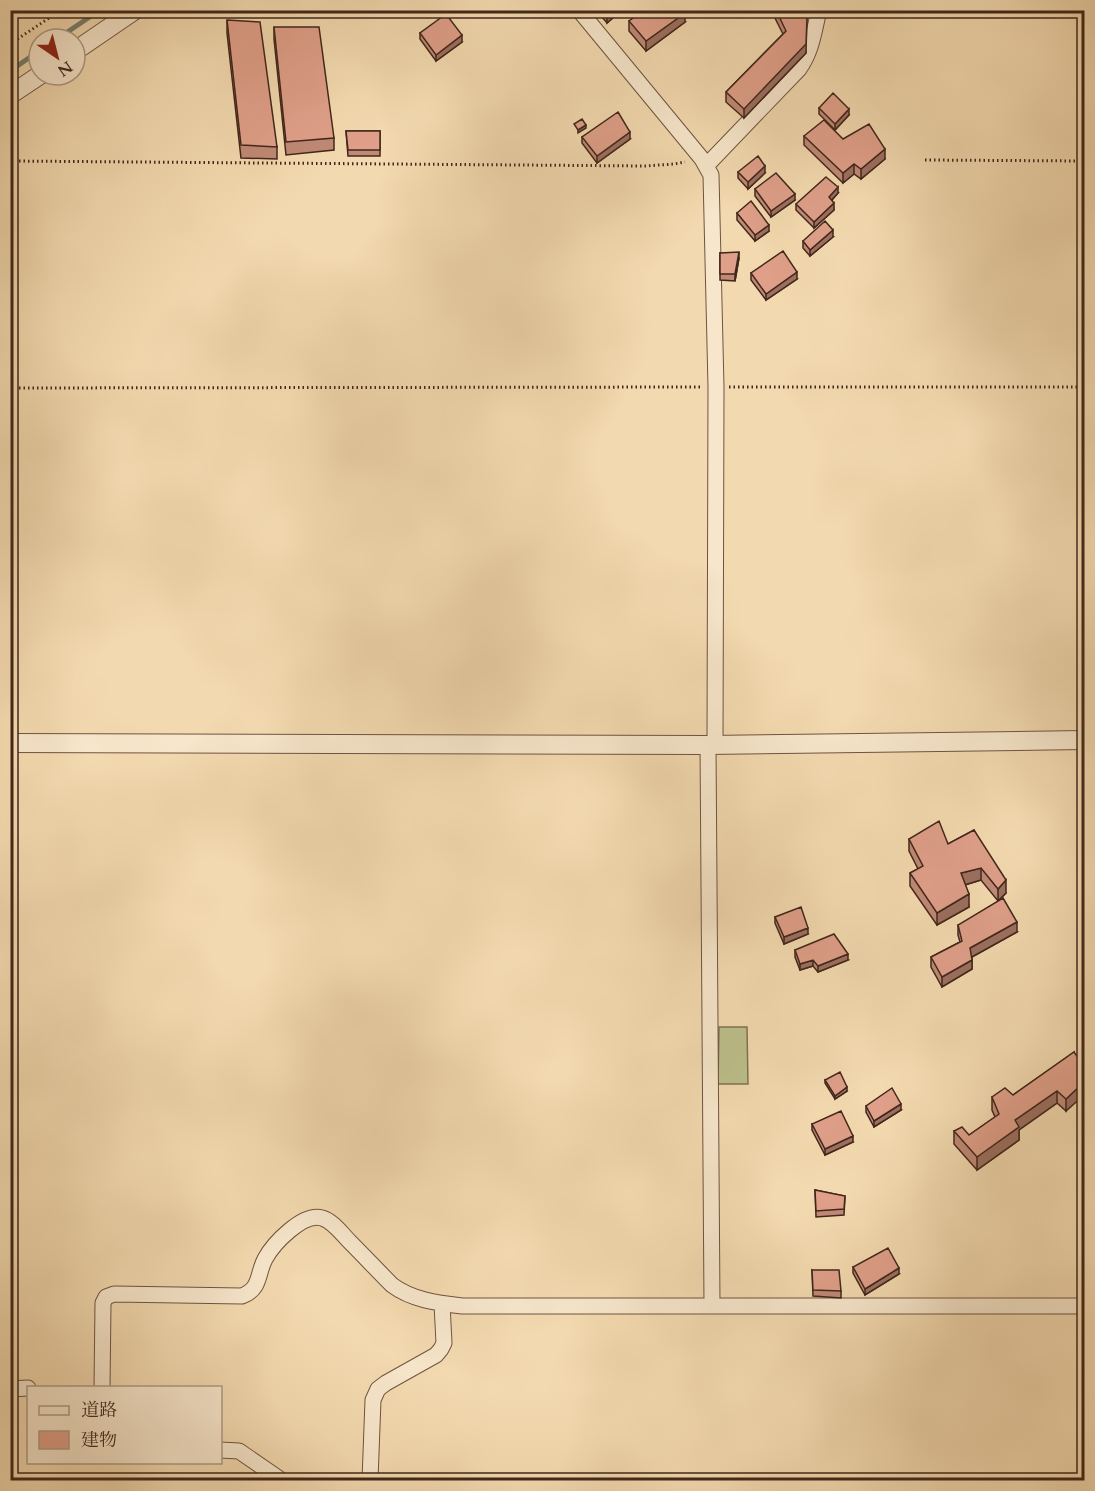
<svg xmlns="http://www.w3.org/2000/svg" width="1095" height="1491" viewBox="0 0 1095 1491" font-family="Cardo,'Noto Serif JP',serif">
  <rect width="100%" height="100%" fill="#f3d9af"/>
  <filter id="stains"><feTurbulence type="fractalNoise" baseFrequency=".00333" numOctaves="4"/><feColorMatrix values="0 0 0 0 .2 0 0 0 0 .09 0 0 0 0 .02 0 0 0 .5 -.17"/></filter>
  <radialGradient id="worn" r=".72"><stop offset=".6" stop-color="#630" stop-opacity="0"/><stop offset="1" stop-color="#630" stop-opacity=".3"/></radialGradient>
  <path fill="#bcbf8a" stroke="#7e7352" stroke-width="1.5" d="M 719,1027 L 747,1027 L 748,1084 L 718,1084 Z"/>
  <g fill="none" stroke-linecap="round" stroke-linejoin="round">
    <path stroke="#78806f" stroke-width="5" d="M 57,39 L 100,10
      M 10,71 L 39,51"/>
    <g stroke="#6e5440" stroke-width="17">
      <path id="minor" d="M 579,10 L 702,159 L 711,175 L 716,387 L 715,745
        M 706,166 L 799,69 C 812,51 814,31 819,10
        M 708,745 L 712,1305
        M 102,1388 L 103,1303 L 106,1297 L 114,1294 L 242,1296 C 261,1289 257,1274 265,1259 C 273,1244 303,1212 322,1218 C 333,1221 342,1234 350,1242 C 364,1256 378,1271 392,1285 C 412,1300 437,1303 462,1306 L 1084,1306
        M 10,1389 L 28,1388
        M 220,1450 L 239,1451 L 281,1480
        M 370,1480 L 373,1400 L 378,1389 L 386,1383 L 436,1355 L 441,1349 L 444,1343 L 442,1304"/>
    </g>
    <g stroke="#6e5440" stroke-width="20">
      <path id="tertiary" d="M 75,51 L 135,10
        M 10,95 L 40,75
        M 10,743 L 708,745 L 1084,740"/>
    </g>
    <path stroke="#41271b" stroke-width="3" stroke-dasharray="1.5 3" stroke-linecap="butt" d="M 10,44 L 61,10
      M 925,160 L 1084,161
      M 10,161 L 645,166 L 674,164 L 685,162
      M 729,387 L 1084,387
      M 10,388 L 702,387"/>
    <use href="#minor" stroke="#f7e6cb" stroke-width="15"/>
    <use href="#tertiary" stroke="#f7e6cb" stroke-width="18"/>
  </g>
  <path fill="#c08976" stroke="#41271b" stroke-width="1.5" d="M 596,10 L 622,10 L 607,23 Z
    M 775,10 L 801,10 L 806,53 L 744,118 L 726,102 L 726,92 L 783,34 L 775,18 Z
    M 227,20 L 277,147 L 277,159 L 241,158 L 227,33 Z
    M 629,21 L 685,22 L 646,51 L 629,31 Z
    M 274,27 L 334,138 L 334,150 L 286,155 L 274,39 Z
    M 420,33 L 462,42 L 436,61 L 420,39 Z
    M 819,108 L 849,115 L 835,130 L 819,114 Z
    M 346,131 L 380,131 L 380,156 L 348,156 Z
    M 804,136 L 843,139 L 885,159 L 861,179 L 854,174 L 843,183 L 804,145 Z
    M 582,137 L 630,139 L 597,163 L 582,143 Z
    M 738,172 L 765,173 L 748,189 L 738,178 Z
    M 755,189 L 795,200 L 771,217 L 755,196 Z
    M 838,193 L 832,200 L 834,210 L 814,228 L 796,210 L 796,204 Z
    M 737,213 L 769,231 L 755,241 L 737,220 Z
    M 833,237 L 810,256 L 803,248 L 803,241 Z
    M 720,253 L 739,258 L 735,281 L 720,280 Z
    M 751,273 L 797,279 L 766,300 L 751,280 Z
    M 974,830 L 1006,893 L 998,901 L 981,880 L 965,885 L 969,907 L 937,925 L 910,886 L 910,873 L 918,869 L 909,851 L 909,839 L 948,844 Z
    M 775,917 L 808,934 L 784,944 L 775,923 Z
    M 958,925 L 1017,932 L 972,957 L 972,969 L 942,987 L 931,967 L 931,957 L 960,942 L 958,935 Z
    M 795,950 L 848,960 L 818,972 L 813,966 L 800,970 L 795,957 Z
    M 1074,1052 L 1066,1111 L 1057,1103 L 1019,1130 L 1019,1140 L 977,1170 L 954,1144 L 954,1131 L 969,1135 L 995,1117 L 992,1110 L 992,1097 L 1013,1095 Z
    M 825,1080 L 847,1091 L 835,1099 L 825,1083 Z
    M 866,1106 L 901,1110 L 874,1127 L 866,1112 Z
    M 812,1124 L 853,1142 L 825,1155 L 812,1130 Z
    M 815,1190 L 845,1196 L 844,1215 L 816,1217 Z
    M 853,1267 L 899,1274 L 865,1295 L 853,1273 Z
    M 812,1270 L 841,1291 L 841,1298 L 813,1296 Z"/>
  <path fill="#9c6f60" stroke="#41271b" stroke-width="1.5" d="M 316,10 L 324,10 L 316,16 Z
    M 614,10 L 622,10 L 607,23 L 607,16 Z
    M 685,13 L 685,22 L 646,51 L 646,41 Z
    M 807,17 L 806,53 L 744,118 L 744,109 Z
    M 462,35 L 462,42 L 436,61 L 436,55 Z
    M 849,109 L 849,115 L 835,130 L 835,124 Z
    M 586,125 L 586,128 L 578,133 L 578,130 Z
    M 630,132 L 630,139 L 597,163 L 597,156 Z
    M 885,149 L 885,159 L 861,179 L 861,169 Z
    M 854,164 L 854,174 L 843,183 L 843,173 Z
    M 765,166 L 765,173 L 748,189 L 748,182 Z
    M 838,187 L 838,193 L 829,203 L 829,197 Z
    M 795,194 L 795,200 L 771,217 L 771,211 Z
    M 834,203 L 834,210 L 814,228 L 814,222 Z
    M 769,225 L 769,231 L 755,241 L 755,235 Z
    M 833,230 L 833,237 L 810,256 L 810,250 Z
    M 739,252 L 739,258 L 735,281 L 735,274 Z
    M 797,272 L 797,279 L 766,300 L 766,294 Z
    M 981,868 L 981,880 L 961,886 L 961,873 Z
    M 1006,880 L 1006,893 L 998,901 L 998,889 Z
    M 969,894 L 969,907 L 937,925 L 937,913 Z
    M 1017,922 L 1017,932 L 970,958 L 970,948 Z
    M 808,928 L 808,934 L 784,944 L 784,937 Z
    M 848,954 L 848,960 L 818,972 L 818,966 Z
    M 813,960 L 813,966 L 800,970 L 800,964 Z
    M 972,960 L 972,969 L 942,987 L 942,977 Z
    M 1084,1082 L 1084,1095 L 1066,1111 L 1066,1099 Z
    M 847,1087 L 847,1091 L 835,1099 L 835,1096 Z
    M 1057,1091 L 1057,1103 L 1019,1130 L 1019,1140 L 977,1170 L 977,1157 L 1015,1120 Z
    M 901,1104 L 901,1110 L 874,1127 L 874,1121 Z
    M 853,1136 L 853,1142 L 825,1155 L 825,1149 Z
    M 899,1268 L 899,1274 L 865,1295 L 865,1289 Z"/>
  <path fill="#df9f89" stroke="#41271b" stroke-width="1.5" d="M 602,10 L 614,10 L 607,16 Z
    M 644,10 L 684,10 L 685,13 L 646,41 L 629,21 Z
    M 776,10 L 801,10 L 807,17 L 806,44 L 744,109 L 726,92 L 786,31 Z
    M 446,14 L 462,35 L 436,55 L 420,33 Z
    M 227,20 L 260,22 L 277,147 L 241,145 Z
    M 274,27 L 319,27 L 334,138 L 286,142 Z
    M 833,93 L 849,109 L 835,124 L 819,108 Z
    M 618,112 L 630,132 L 597,156 L 582,137 Z
    M 582,119 L 586,125 L 578,130 L 574,124 Z
    M 824,120 L 843,139 L 869,124 L 885,149 L 861,169 L 854,164 L 843,173 L 804,136 Z
    M 346,131 L 380,131 L 380,150 L 348,150 Z
    M 758,156 L 765,166 L 748,182 L 738,172 Z
    M 776,173 L 795,194 L 771,211 L 755,189 Z
    M 826,177 L 838,187 L 829,197 L 834,203 L 814,222 L 796,204 Z
    M 751,201 L 769,225 L 755,235 L 737,213 Z
    M 825,221 L 833,230 L 810,250 L 803,241 Z
    M 783,251 L 797,272 L 766,294 L 751,273 Z
    M 739,252 L 735,274 L 720,274 L 720,253 Z
    M 939,821 L 948,844 L 974,830 L 1006,880 L 998,889 L 981,868 L 961,873 L 969,894 L 937,913 L 910,873 L 923,866 L 909,839 Z
    M 1003,898 L 1017,922 L 970,948 L 972,960 L 942,977 L 931,957 L 962,941 L 958,925 Z
    M 801,907 L 808,928 L 784,937 L 775,917 Z
    M 834,934 L 848,954 L 818,966 L 813,960 L 800,964 L 795,950 Z
    M 1074,1052 L 1084,1066 L 1084,1082 L 1066,1099 L 1057,1091 L 1015,1120 L 1019,1127 L 977,1157 L 954,1131 L 962,1127 L 969,1135 L 999,1114 L 992,1097 L 1005,1088 L 1013,1095 Z
    M 840,1072 L 847,1087 L 835,1096 L 825,1080 Z
    M 892,1088 L 901,1104 L 874,1121 L 866,1106 Z
    M 841,1111 L 853,1136 L 825,1149 L 812,1124 Z
    M 815,1190 L 845,1196 L 844,1209 L 816,1211 Z
    M 888,1248 L 899,1268 L 865,1289 L 853,1267 Z
    M 812,1270 L 839,1270 L 841,1291 L 813,1290 Z"/>
  <rect width="1095" height="1491" fill="none" stroke="#f3d9af" stroke-width="36"/>
  <rect x="12" y="12" width="1071" height="1467" fill="none" stroke="#41271b" stroke-width="3"/>
  <rect x="18" y="18" width="1059" height="1455" fill="none" stroke="#41271b" stroke-width="1.5"/>
  <rect x="27" y="1386" width="195" height="78" fill="#f7e6cb" stroke="#ae9a85" stroke-width="1.5"/>
  <rect x="39" y="1406" width="30" height="9" fill="#f7e6cb" stroke="#ae9a85" stroke-width="1.5"/>
  <text x="81" y="1416" font-size="18" fill="#41271b">道路</text>
  <rect x="39" y="1431" width="30" height="18" fill="#df9f89" stroke="#ae9a85" stroke-width="1.5"/>
  <text x="81" y="1446" font-size="18" fill="#41271b">建物</text>
  <g transform="translate(57 57) rotate(145)"><circle r="28" fill="#f7e6cb" stroke="#ae9a85" stroke-width="1.5"/>
  <path d="M0-4.5L10 22L0 15L-10 22Z" fill="#8f2418"/>
  <text y="-9" font-size="16" font-weight="bold" text-anchor="middle" fill="#41271b">N</text>
  </g>
  <rect width="100%" height="100%" filter="url(#stains)"/>
  <rect width="100%" height="100%" fill="url(#worn)"/>
</svg>
